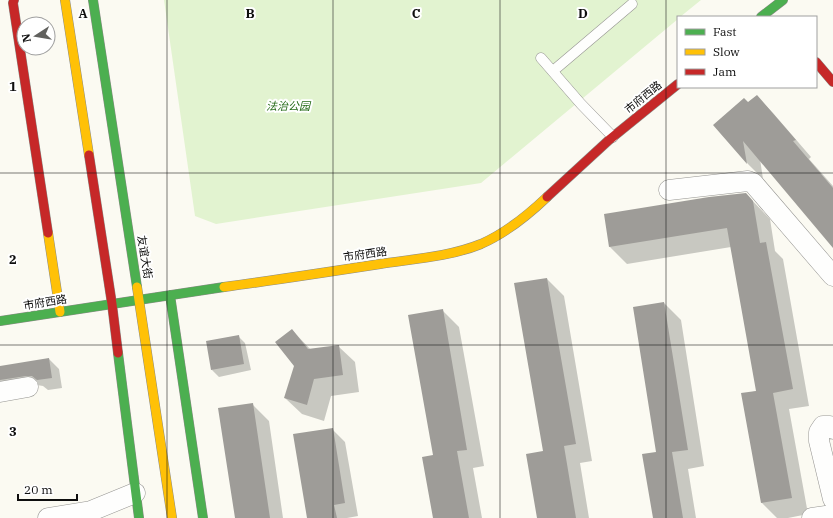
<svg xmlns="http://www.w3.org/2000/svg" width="833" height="518" viewBox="0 0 833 518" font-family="'IBM Plex Serif','Noto Sans SC',serif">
  <rect width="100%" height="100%" fill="#fbfaf2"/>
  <path fill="#e2f3d0" d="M 164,0 L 701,0 L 680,17 L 678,17 L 678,19 L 481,183 L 216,224 L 195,216 Z"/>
  <path fill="#0003" d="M 757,96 L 773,113 L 811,157 L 809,159 L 833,186 L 833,246 L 760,159 L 763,179 L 748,164 L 714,125 L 748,103 Z
    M 746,194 L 770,219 L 775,251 L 783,259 L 809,406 L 789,409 L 808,514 L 788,518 L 777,518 L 762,503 L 743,394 L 757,391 L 731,247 L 627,264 L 610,247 L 605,215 Z
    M 547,279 L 564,296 L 592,461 L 580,463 L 589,518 L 538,518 L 544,452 Z
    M 664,303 L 681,320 L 704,466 L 688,469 L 696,518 L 654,518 Z
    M 442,310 L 459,327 L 484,466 L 473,468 L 482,518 L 434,518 Z
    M 292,330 L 311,350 L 338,346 L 355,362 L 359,392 L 331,396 L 324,421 L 302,414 L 285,398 L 295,365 Z
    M 238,336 L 245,343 L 251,370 L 219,377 L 212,370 Z
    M 49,359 L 59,369 L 62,388 L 48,390 L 43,386 L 37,385 L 0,397 L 0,367 Z
    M 252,404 L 269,421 L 283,518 L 236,518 Z
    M 332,429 L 345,442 L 358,516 L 347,518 L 308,518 Z"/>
  <path fill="#9e9c98" d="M 757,95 L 796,140 L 793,141 L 833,188 L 833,248 L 743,141 L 747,164 L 713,125 L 744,98 L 748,102 Z
    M 746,193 L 753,201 L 760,243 L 766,242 L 793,389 L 773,393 L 792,498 L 761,503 L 741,393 L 756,391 L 727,228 L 609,247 L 604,214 L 709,197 Z
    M 547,278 L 576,444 L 564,446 L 576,518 L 537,518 L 526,454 L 543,451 L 514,283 Z
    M 664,302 L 688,450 L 672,452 L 683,518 L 653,518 L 642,454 L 656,452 L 633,307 Z
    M 443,309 L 467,450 L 457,451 L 469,518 L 433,518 L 422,457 L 433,455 L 408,315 Z
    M 292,329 L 308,349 L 339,345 L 343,375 L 314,379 L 307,405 L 284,398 L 294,366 L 275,342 Z
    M 239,335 L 244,364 L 211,370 L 206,341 Z
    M 49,358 L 52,378 L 37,380 L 32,376 L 26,376 L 0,380 L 0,366 Z
    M 253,403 L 270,518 L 235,518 L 218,408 Z
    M 333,428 L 345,503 L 334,505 L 337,518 L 307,518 L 293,434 Z"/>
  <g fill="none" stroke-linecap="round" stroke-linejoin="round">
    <g stroke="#959491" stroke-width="11">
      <path id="lane" d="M 541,58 L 581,104 L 613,137
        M 553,71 L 632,4"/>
    </g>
    <g stroke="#959491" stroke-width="21">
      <path id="street" d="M 669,190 L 748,181 L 753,183 L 833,276
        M 0,392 L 28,387
        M 833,429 L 830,426 L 823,426 L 819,432 L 819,441 L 833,499
        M 48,518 L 91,511 L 135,493
        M 812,518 L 833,515"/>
    </g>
    <g stroke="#8b8b87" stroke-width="10">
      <path id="fast" d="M 93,0 L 137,287
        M 761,17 L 783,0
        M 170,295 L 203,518
        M 0,321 L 224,287
        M 118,353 L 139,518"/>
    </g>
    <g stroke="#8b8b87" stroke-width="10">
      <path id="slow" d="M 65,0 L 89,155
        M 48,233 L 60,312
        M 137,287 L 172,518
        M 224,287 C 276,280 328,272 380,264 C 413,259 449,257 481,244 C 506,233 527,216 547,197"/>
    </g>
    <g stroke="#8b8b87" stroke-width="10">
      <path id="jam" d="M 14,0 L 13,3 L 48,233
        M 816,62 L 833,82
        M 89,155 L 112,304 L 118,353
        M 547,197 L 609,140 L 678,84"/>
    </g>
    <use href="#lane" stroke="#fefefd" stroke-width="10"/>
    <use href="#street" stroke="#fefefd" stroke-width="20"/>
    <use href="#fast" stroke="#4caf50" stroke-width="9"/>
    <use href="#slow" stroke="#ffc107" stroke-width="9"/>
    <use href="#jam" stroke="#c62828" stroke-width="9"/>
  </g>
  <path fill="none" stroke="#0e0e0e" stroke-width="1" stroke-opacity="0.55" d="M 167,0 L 167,518M 333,0 L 333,518M 500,0 L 500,518M 666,0 L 666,518M 0,173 L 833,173M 0,345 L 833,345"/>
  <g text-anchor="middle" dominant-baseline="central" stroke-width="4" stroke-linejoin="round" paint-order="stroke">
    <g font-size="11" fill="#0e0e0e" stroke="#fff">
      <text transform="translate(643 97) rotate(-39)">市府西路</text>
      <text transform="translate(365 254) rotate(-8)">市府西路</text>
      <text transform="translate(145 257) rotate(81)">友谊大街</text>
      <text transform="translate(45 302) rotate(-9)">市府西路</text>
    </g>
    <g font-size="11" font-style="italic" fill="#256b18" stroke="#fff">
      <text x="288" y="106">法治公园</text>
    </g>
  </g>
  <g font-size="13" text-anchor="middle" font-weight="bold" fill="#0e0e0e" stroke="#fff" stroke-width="4" stroke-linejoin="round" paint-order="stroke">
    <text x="83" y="18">A</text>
    <text x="250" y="18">B</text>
    <text x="416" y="18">C</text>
    <text x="583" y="18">D</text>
    <text x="13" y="91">1</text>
    <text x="13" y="264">2</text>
    <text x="13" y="436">3</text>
  </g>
  <rect x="677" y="16" width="140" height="72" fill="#ffffff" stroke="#9f9f9f"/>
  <rect x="685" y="29" width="20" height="6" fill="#4caf50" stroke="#9f9f9f"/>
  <text x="713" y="36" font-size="12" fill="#0e0e0e">Fast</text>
  <rect x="685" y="49" width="20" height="6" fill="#ffc107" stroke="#9f9f9f"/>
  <text x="713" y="56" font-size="12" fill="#0e0e0e">Slow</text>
  <rect x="685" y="69" width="20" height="6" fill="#c62828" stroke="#9f9f9f"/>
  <text x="713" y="76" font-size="12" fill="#0e0e0e">Jam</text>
  <g transform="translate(36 36) rotate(258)"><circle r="19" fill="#ffffff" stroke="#9f9f9f"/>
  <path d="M0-3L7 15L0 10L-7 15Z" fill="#61615e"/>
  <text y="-6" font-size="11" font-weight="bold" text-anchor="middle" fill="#0e0e0e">N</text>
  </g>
  <path d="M18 494v6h59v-6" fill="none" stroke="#0e0e0e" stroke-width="2"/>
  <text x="24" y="494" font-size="12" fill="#0e0e0e" stroke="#ffffff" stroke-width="3" paint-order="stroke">20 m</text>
</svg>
